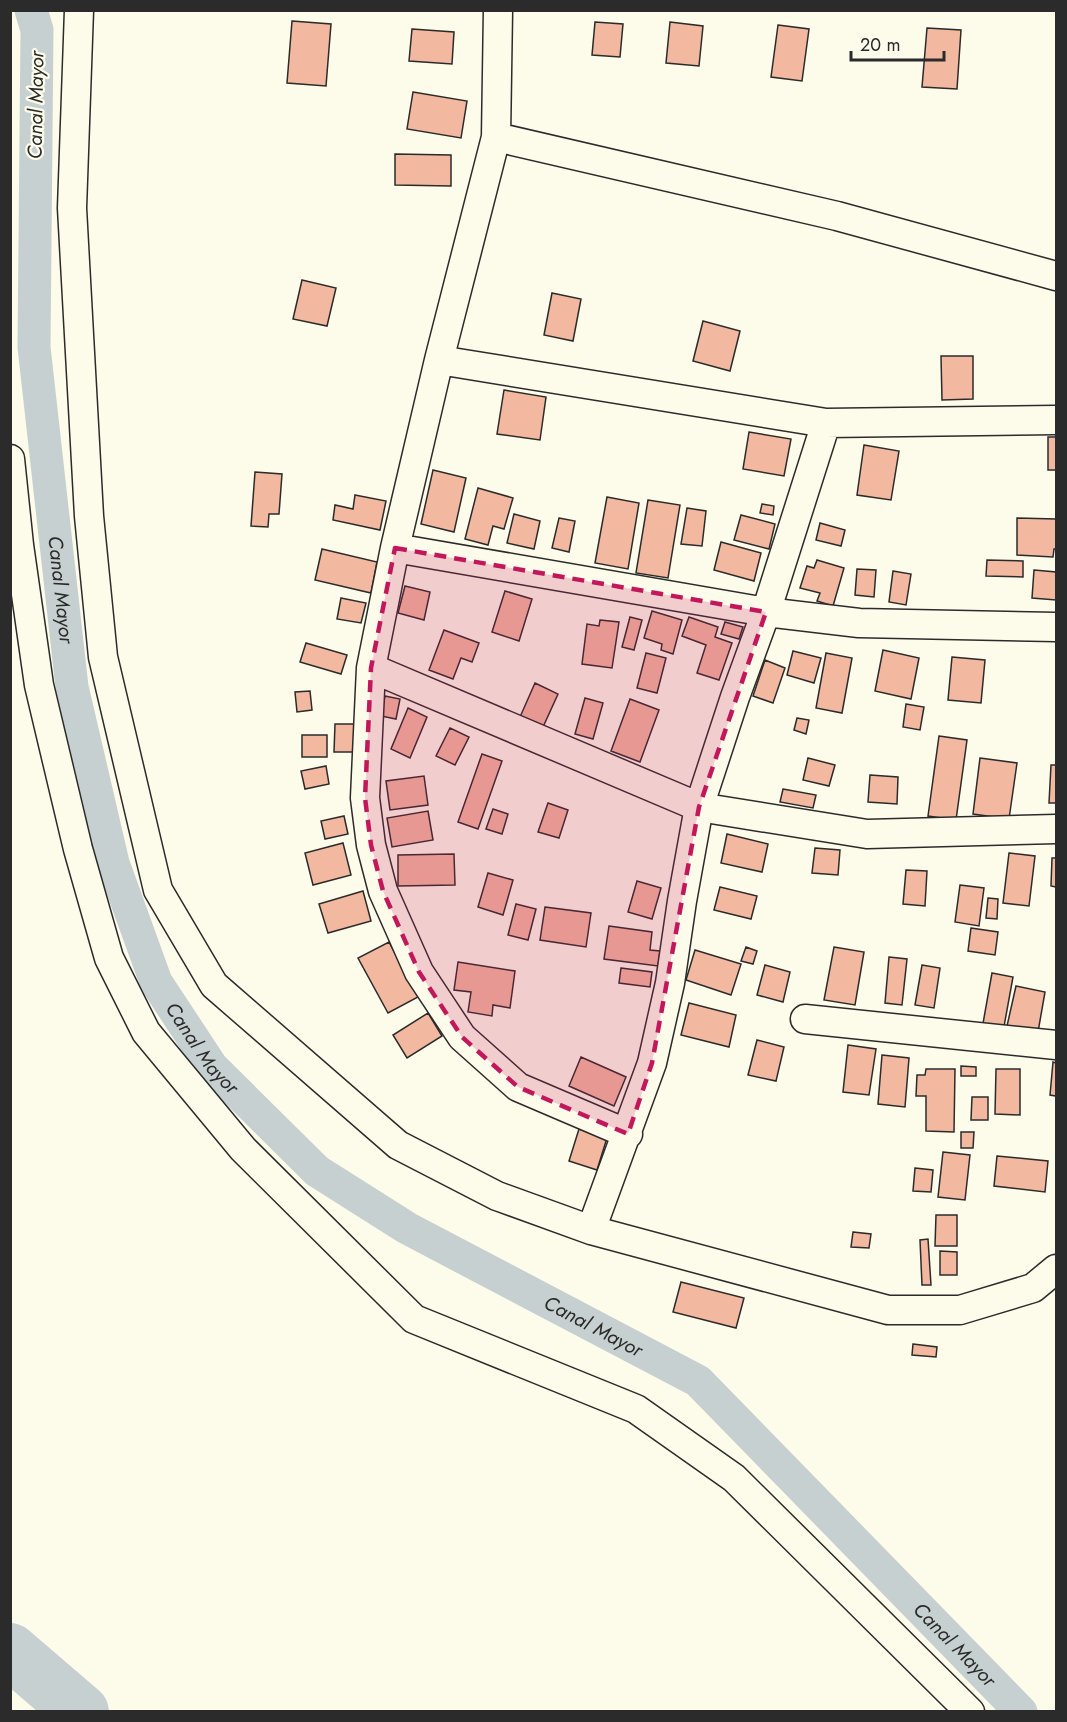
<svg xmlns="http://www.w3.org/2000/svg" width="1067" height="1722" viewBox="0 0 1067 1722" font-family="Jost,sans-serif">
  <rect width="100%" height="100%" fill="#fdfbea"/>
  <g fill="none" stroke-linecap="round" stroke-linejoin="round">
    <path stroke="#c7d0d0" stroke-width="33" id="s1" d="M 31,10 L 37,30 L 34,347 L 72,687 L 113,863 L 156,982 L 212,1067 L 317,1171 L 407,1228 L 698,1381 L 1021,1712"/>
    <path stroke="#c7d0d0" stroke-width="56" d="M 10,1651 L 81,1712"/>
  </g>
  <path fill="#f2b8a0" stroke="#2b2b2b" stroke-width="1.5" d="M 292,21 L 331,24 L 326,86 L 287,83 Z
    M 595,22 L 623,24 L 620,57 L 592,55 Z
    M 670,22 L 703,26 L 699,66 L 666,63 Z
    M 778,25 L 809,29 L 802,81 L 771,77 Z
    M 927,28 L 961,30 L 957,89 L 922,87 Z
    M 412,29 L 454,32 L 452,64 L 409,61 Z
    M 413,92 L 467,101 L 461,138 L 407,129 Z
    M 395,154 L 451,155 L 451,186 L 395,185 Z
    M 302,280 L 336,288 L 327,326 L 293,319 Z
    M 552,293 L 581,299 L 573,341 L 544,335 Z
    M 703,321 L 740,331 L 730,371 L 693,361 Z
    M 941,356 L 973,356 L 973,399 L 942,400 Z
    M 504,390 L 546,397 L 540,440 L 497,434 Z
    M 749,432 L 791,439 L 784,476 L 743,469 Z
    M 1048,437 L 1056,437 L 1056,470 L 1048,470 Z
    M 864,445 L 899,451 L 891,500 L 857,495 Z
    M 433,470 L 466,478 L 454,532 L 421,524 Z
    M 255,472 L 282,474 L 279,514 L 269,514 L 268,527 L 251,526 Z
    M 478,488 L 513,498 L 504,529 L 493,526 L 488,545 L 465,539 Z
    M 355,495 L 386,501 L 380,530 L 333,520 L 335,505 L 353,509 Z
    M 607,497 L 639,503 L 628,569 L 595,563 Z
    M 648,500 L 680,505 L 668,578 L 636,573 Z
    M 762,504 L 774,506 L 773,515 L 760,513 Z
    M 687,508 L 706,511 L 702,546 L 681,544 Z
    M 514,514 L 540,521 L 534,549 L 507,543 Z
    M 741,515 L 775,524 L 769,549 L 734,540 Z
    M 559,518 L 575,521 L 569,552 L 552,548 Z
    M 1017,518 L 1056,519 L 1056,549 L 1054,549 L 1053,557 L 1017,555 Z
    M 820,523 L 845,530 L 841,546 L 816,540 Z
    M 721,542 L 761,553 L 754,581 L 714,570 Z
    M 322,549 L 377,562 L 371,593 L 315,580 Z
    M 817,560 L 844,568 L 833,606 L 817,601 L 820,593 L 800,588 L 807,566 L 814,568 Z
    M 987,560 L 1023,561 L 1023,577 L 986,576 Z
    M 857,569 L 876,570 L 874,597 L 855,595 Z
    M 1034,570 L 1056,572 L 1056,600 L 1032,598 Z
    M 893,571 L 911,574 L 906,605 L 889,602 Z
    M 405,586 L 430,592 L 424,620 L 398,613 Z
    M 505,591 L 532,599 L 519,641 L 492,632 Z
    M 341,598 L 366,603 L 361,623 L 337,619 Z
    M 652,611 L 682,620 L 673,654 L 661,650 L 662,644 L 644,638 Z
    M 630,617 L 642,620 L 634,650 L 622,647 Z
    M 689,617 L 718,627 L 715,637 L 732,643 L 719,680 L 697,673 L 706,645 L 682,636 Z
    M 600,620 L 619,622 L 612,668 L 582,664 L 587,624 L 599,626 Z
    M 725,622 L 743,627 L 739,639 L 721,634 Z
    M 444,630 L 479,643 L 472,662 L 461,658 L 453,679 L 429,670 Z
    M 306,643 L 347,655 L 341,674 L 300,662 Z
    M 883,650 L 919,658 L 911,699 L 875,691 Z
    M 793,651 L 821,658 L 814,683 L 787,675 Z
    M 646,653 L 666,658 L 657,693 L 637,688 Z
    M 826,653 L 852,658 L 842,713 L 816,708 Z
    M 952,657 L 985,660 L 981,703 L 948,700 Z
    M 765,660 L 785,668 L 773,703 L 753,696 Z
    M 535,683 L 558,694 L 543,727 L 520,717 Z
    M 310,691 L 312,710 L 297,712 L 295,692 Z
    M 385,696 L 400,699 L 396,719 L 381,716 Z
    M 585,698 L 603,703 L 593,739 L 575,734 Z
    M 630,699 L 659,710 L 640,762 L 611,751 Z
    M 906,704 L 924,707 L 920,730 L 903,727 Z
    M 408,708 L 427,717 L 410,758 L 391,749 Z
    M 797,718 L 809,720 L 806,734 L 794,730 Z
    M 335,724 L 354,724 L 354,752 L 334,752 Z
    M 450,728 L 469,737 L 455,765 L 436,756 Z
    M 302,735 L 327,735 L 327,757 L 302,757 Z
    M 939,736 L 967,740 L 956,820 L 928,816 Z
    M 482,754 L 502,761 L 478,829 L 458,822 Z
    M 808,758 L 835,765 L 829,786 L 803,780 Z
    M 980,758 L 1017,763 L 1009,819 L 973,814 Z
    M 1051,765 L 1056,765 L 1056,803 L 1049,803 Z
    M 326,766 L 329,784 L 305,789 L 301,771 Z
    M 870,775 L 898,777 L 897,804 L 868,802 Z
    M 424,776 L 428,805 L 390,810 L 386,781 Z
    M 783,789 L 816,795 L 813,808 L 780,802 Z
    M 548,803 L 568,810 L 559,838 L 538,832 Z
    M 493,809 L 508,814 L 502,834 L 486,829 Z
    M 428,811 L 433,840 L 392,847 L 387,818 Z
    M 344,816 L 348,834 L 325,839 L 321,821 Z
    M 727,834 L 768,844 L 762,872 L 721,863 Z
    M 343,843 L 351,875 L 313,885 L 305,853 Z
    M 815,848 L 840,850 L 838,875 L 812,873 Z
    M 1009,853 L 1035,856 L 1029,906 L 1003,903 Z
    M 454,854 L 455,885 L 398,886 L 398,855 Z
    M 1052,858 L 1056,858 L 1056,887 L 1051,886 Z
    M 906,870 L 927,871 L 925,906 L 903,904 Z
    M 488,873 L 513,880 L 503,915 L 478,907 Z
    M 637,881 L 661,888 L 652,919 L 628,912 Z
    M 960,885 L 984,888 L 979,926 L 955,922 Z
    M 720,887 L 757,896 L 751,919 L 714,910 Z
    M 363,891 L 371,921 L 328,933 L 319,904 Z
    M 988,898 L 998,899 L 997,919 L 986,918 Z
    M 516,904 L 536,909 L 528,940 L 508,935 Z
    M 545,907 L 591,913 L 586,947 L 540,940 Z
    M 609,926 L 652,932 L 650,950 L 660,951 L 658,966 L 604,959 Z
    M 971,928 L 998,932 L 995,955 L 968,951 Z
    M 389,942 L 418,997 L 388,1013 L 358,958 Z
    M 746,947 L 757,951 L 753,964 L 741,961 Z
    M 834,947 L 864,952 L 855,1005 L 824,1000 Z
    M 695,950 L 741,964 L 731,995 L 686,980 Z
    M 889,957 L 907,959 L 902,1005 L 885,1003 Z
    M 458,962 L 515,971 L 510,1008 L 493,1005 L 492,1016 L 468,1012 L 471,992 L 454,990 Z
    M 765,965 L 790,972 L 783,1002 L 757,995 Z
    M 922,965 L 940,968 L 934,1008 L 915,1005 Z
    M 621,968 L 652,972 L 650,987 L 619,983 Z
    M 992,973 L 1013,977 L 1003,1032 L 982,1029 Z
    M 1016,986 L 1045,992 L 1038,1032 L 1007,1026 Z
    M 689,1003 L 736,1015 L 729,1047 L 681,1035 Z
    M 428,1013 L 442,1036 L 407,1058 L 393,1035 Z
    M 757,1040 L 784,1047 L 776,1081 L 748,1075 Z
    M 848,1045 L 876,1049 L 869,1095 L 843,1092 Z
    M 882,1055 L 909,1058 L 905,1107 L 878,1104 Z
    M 581,1057 L 626,1077 L 614,1106 L 569,1086 Z
    M 1053,1062 L 1056,1063 L 1056,1096 L 1050,1095 Z
    M 961,1066 L 976,1067 L 976,1076 L 961,1076 Z
    M 926,1069 L 955,1069 L 954,1132 L 926,1131 L 926,1096 L 916,1096 L 917,1075 L 925,1075 Z
    M 996,1069 L 1020,1069 L 1020,1115 L 995,1114 Z
    M 972,1097 L 988,1097 L 988,1120 L 971,1120 Z
    M 579,1129 L 607,1138 L 597,1170 L 569,1161 Z
    M 961,1132 L 974,1132 L 973,1148 L 961,1148 Z
    M 943,1152 L 970,1155 L 965,1200 L 938,1197 Z
    M 997,1156 L 1048,1161 L 1045,1192 L 994,1186 Z
    M 915,1168 L 933,1170 L 931,1192 L 913,1191 Z
    M 936,1215 L 957,1215 L 957,1246 L 935,1246 Z
    M 853,1232 L 871,1234 L 869,1248 L 851,1247 Z
    M 928,1239 L 931,1285 L 922,1285 L 920,1240 Z
    M 940,1251 L 957,1252 L 957,1275 L 940,1275 Z
    M 681,1282 L 744,1298 L 736,1328 L 673,1312 Z
    M 913,1344 L 937,1347 L 936,1357 L 912,1355 Z"/>
  <g fill="none" stroke-linecap="round" stroke-linejoin="round">
    <g stroke="#2b2b2b" stroke-width="31">
      <path id="minor" d="M 79,10 L 72,208 L 89,516 L 103,657 L 158,890 L 214,985 L 398,1145 L 497,1196 L 591,1230 L 888,1310 L 960,1310 L 1033,1288 L 1056,1269
        M 498,10 L 496,137 L 439,360 L 395,548 L 371,668 L 365,798 L 371,845 L 383,891 L 419,972 L 462,1037 L 518,1087 L 628,1134
        M 496,137 L 837,216 L 1056,276
        M 439,360 L 826,423 L 1056,420
        M 10,459 L 19,545 L 39,685 L 78,849 L 109,958 L 146,1032 L 243,1149 L 414,1319 L 636,1409 L 734,1478 L 970,1712
        M 395,548 L 766,612 L 859,623 L 1056,627
        M 371,668 L 699,807 L 867,834 L 1056,829
        M 805,1019 L 1056,1045
        M 591,1230 L 652,1063 L 670,983 L 682,901 L 699,807 L 735,697 L 766,612 L 826,423"/>
    </g>
    <use href="#minor" stroke="#fdfbea" stroke-width="28"/>
  </g>
  <path fill="#c2185b" fill-opacity="0.2" stroke="#c2185b" stroke-width="4.5" stroke-dasharray="12 8" stroke-linejoin="round" d="M 395,548 L 766,612 L 699,807 L 652,1063 L 628,1134 L 518,1087 L 462,1037 L 419,972 L 383,891 L 371,845 L 365,798 L 371,668 Z"/>
  <g text-anchor="middle" dominant-baseline="central" stroke-width="4.5" stroke-linejoin="round" paint-order="stroke">
    <g font-size="20" font-style="italic" fill="#2b2b2b" stroke="#fdfbea">
      <text transform="translate(36 105) rotate(-89)">Canal Mayor</text>
      <text stroke="none"><textPath href="#s1" startOffset="582">Canal Mayor</textPath></text>
      <text stroke="none"><textPath href="#s1" startOffset="1068">Canal Mayor</textPath></text>
      <text stroke="none"><textPath href="#s1" startOffset="1554">Canal Mayor</textPath></text>
      <text stroke="none"><textPath href="#s1" startOffset="2040">Canal Mayor</textPath></text>
    </g>
  </g>
  <rect width="1067" height="1722" fill="none" stroke="#2b2b2b" stroke-width="24"/>
  <path d="M851 51v9h93v-9" fill="none" stroke="#2b2b2b" stroke-width="3"/>
  <text x="860" y="51" font-size="18" fill="#2b2b2b" stroke="#fdfbea" stroke-width="4.5" paint-order="stroke">20 m</text>
</svg>
